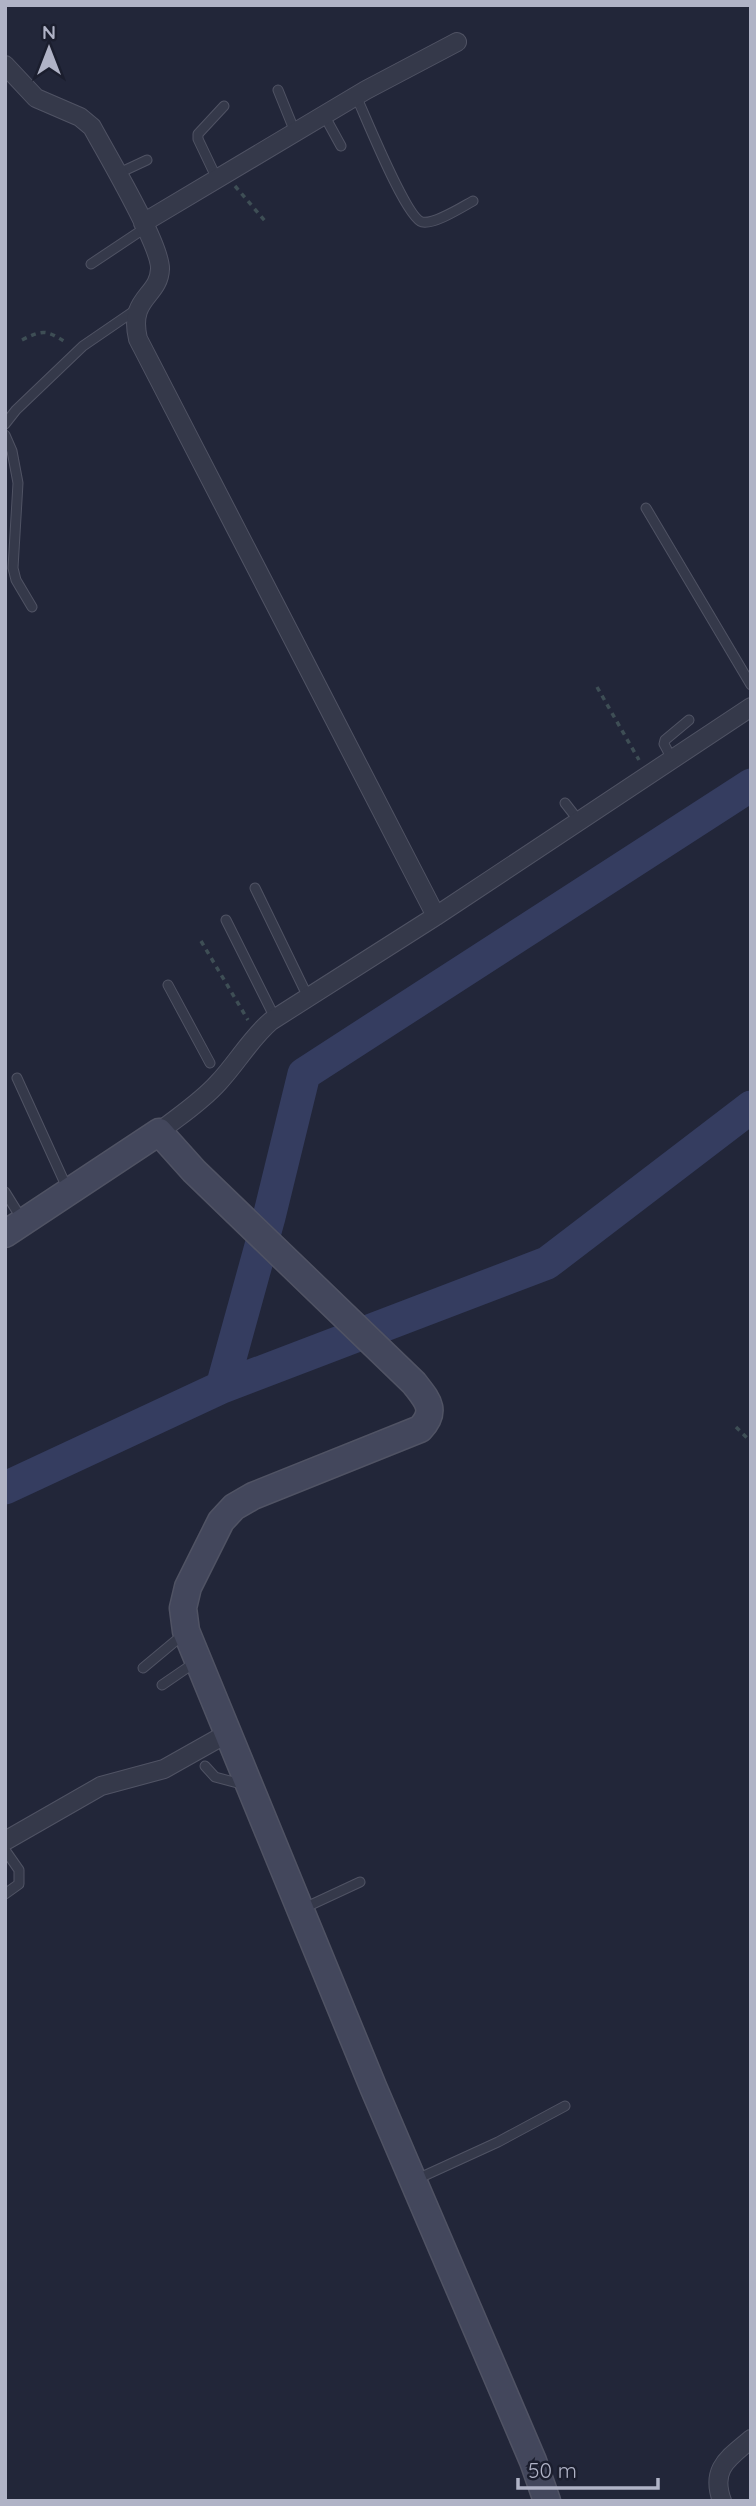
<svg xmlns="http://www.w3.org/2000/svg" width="756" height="2506" viewBox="0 0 756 2506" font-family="Quicksand,sans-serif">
  <rect width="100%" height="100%" fill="#222639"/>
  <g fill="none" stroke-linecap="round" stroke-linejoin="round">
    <path stroke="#353d60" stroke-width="33" d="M 222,1387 L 547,1263 L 751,1107
      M 5,1488 L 222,1387 L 269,1217 L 304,1074 L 751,785"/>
    <g stroke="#505364" stroke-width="11">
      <path id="service" d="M 278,90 L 295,132
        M 356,96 C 365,115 406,218 422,222 C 434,225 462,207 473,201
        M 324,115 L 341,146
        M 117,174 L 147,160
        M 217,179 L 198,139 L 198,134 L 224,106
        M 91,264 L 145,228
        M 5,424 L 16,410 L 83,346 L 137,309
        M 5,435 L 12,451 L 18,483 L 13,568 L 16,580 L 32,607
        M 646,508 L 751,685
        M 672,759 L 664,744 L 665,740 L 689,720
        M 565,803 L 579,821
        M 255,888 L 308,997
        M 226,920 L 275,1018
        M 168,985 L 210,1063
        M 17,1078 L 68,1190
        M 5,1192 L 23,1221
        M 143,1668 L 185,1633
        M 162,1685 L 197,1661
        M 205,1766 L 215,1777 L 245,1785
        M 5,1850 L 19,1870 L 19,1884 L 5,1894
        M 302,1909 L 360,1882
        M 415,2180 L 498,2142 L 565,2106"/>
    </g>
    <g stroke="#505364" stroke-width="20">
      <path id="minor" d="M 5,65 L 36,98 L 80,117 L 92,127 C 106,153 161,245 160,269 C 159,297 128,297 138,339 L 436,916
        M 143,223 L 366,90 L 457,42
        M 159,1132 C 179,1116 201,1102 218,1083 C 237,1063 250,1039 271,1021 L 436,916 L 751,707
        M 5,1841 L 101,1786 L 164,1769 L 228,1733
        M 722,2501 C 710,2468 729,2458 751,2439"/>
    </g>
    <g stroke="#505364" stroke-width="29">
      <path id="secondary" d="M 5,1234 L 159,1132 L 194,1171 L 414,1383 C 427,1400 438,1410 420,1429 L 253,1496 L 234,1507 L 221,1521 L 188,1587 L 183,1608 L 186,1631 L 374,2089 L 533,2461 L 547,2501"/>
    </g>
    <path stroke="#3e4e55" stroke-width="3.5" stroke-dasharray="5 5" stroke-linecap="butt" d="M 235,186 L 265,221
      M 22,340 C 44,329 46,330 67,343
      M 597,687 L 639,760
      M 201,941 L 248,1020
      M 736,1427 L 751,1442"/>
    <use href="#service" stroke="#35394a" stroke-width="9"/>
    <use href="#minor" stroke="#35394a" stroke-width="18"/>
    <use href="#secondary" stroke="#43475c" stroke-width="26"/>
  </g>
  <rect width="756" height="2506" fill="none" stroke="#b0b3c6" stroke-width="14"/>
  <g transform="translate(49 49)" stroke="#1b1e2e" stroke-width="5" paint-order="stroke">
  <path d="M0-5L12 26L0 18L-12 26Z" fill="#b0b3c6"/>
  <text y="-10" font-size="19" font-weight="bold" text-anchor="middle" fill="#b0b3c6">N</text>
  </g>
  <path d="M518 2478v10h140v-10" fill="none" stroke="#b0b3c6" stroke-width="3.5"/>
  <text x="528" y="2478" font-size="21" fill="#b0b3c6" stroke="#1b1e2e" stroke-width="5" paint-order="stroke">50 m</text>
</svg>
